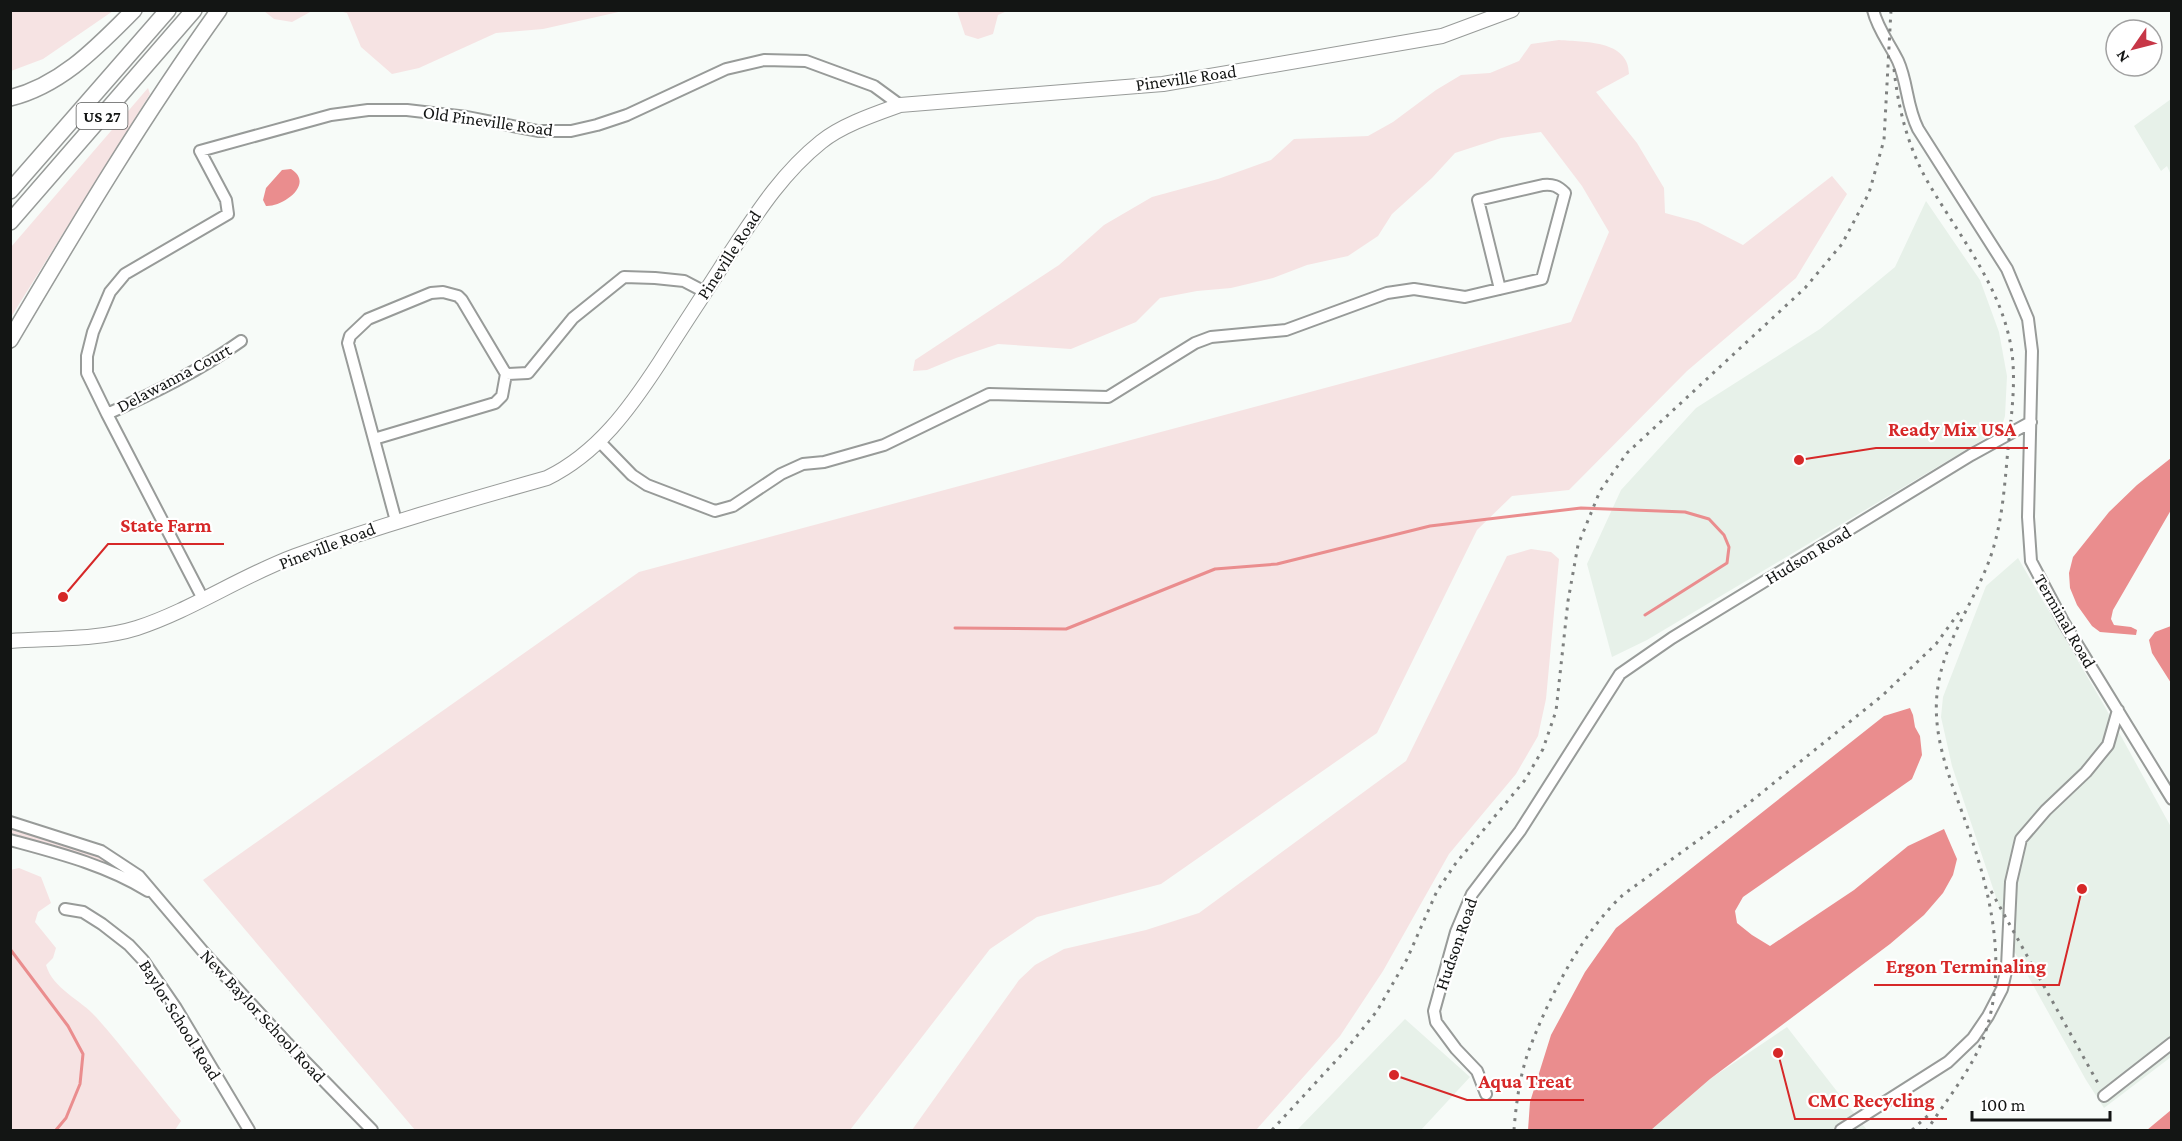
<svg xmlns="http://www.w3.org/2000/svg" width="2182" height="1141" viewBox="0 0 2182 1141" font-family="'Crimson Pro',serif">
  <rect width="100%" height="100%" fill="#f7fbf8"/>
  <path fill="#e7f1e9" d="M 2171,99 L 2171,175 L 2167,166 L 2161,171 L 2134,126 Z
    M 1926,201 L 1980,280 L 1999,332 L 2007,376 L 2005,416 L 2001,429 L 1647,640 L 1612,657 L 1587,564 L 1621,490 L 1696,408 L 1820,329 L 1895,267 Z
    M 2018,558 L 2105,707 L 2171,827 L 2171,1057 L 2104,1108 L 2086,1080 L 2014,951 L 1952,766 L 1941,717 L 1943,697 L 1986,586 Z
    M 1405,1019 L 1470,1077 L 1421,1130 L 1297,1130 Z
    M 1787,1027 L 1867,1130 L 1651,1130 L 1710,1079 Z"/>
  <path fill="#f6e3e3" d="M 10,11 L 11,10 L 113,11 L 43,59 L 11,71 Z
    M 264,11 L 312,11 L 292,22 L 274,19 Z
    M 339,11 L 623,11 L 543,29 L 496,33 L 419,68 L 392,74 L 361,47 L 347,13 Z
    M 957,11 L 957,10 L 1007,11 L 998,15 L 993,34 L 978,39 L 965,35 Z
    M 1559,40 C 1584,42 1629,40 1629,74 L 1596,92 L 1637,143 L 1664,188 L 1665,213 L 1698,222 L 1743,245 L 1832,176 L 1847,194 L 1796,278 L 1687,371 L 1569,490 L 1512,496 L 1477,530 L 1377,733 L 1161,884 L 1037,917 L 990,949 L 850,1130 L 415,1130 L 203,880 L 639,572 L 1571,322 L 1609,232 L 1582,186 L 1541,132 L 1501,138 L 1455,153 L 1432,178 L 1392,214 L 1378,236 L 1348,256 L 1307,265 L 1273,278 L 1231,288 L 1197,291 L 1160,298 L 1136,322 L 1071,349 L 998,344 L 956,358 L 927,370 L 913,371 L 915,360 L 1059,265 L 1104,225 L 1152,197 L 1218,179 L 1271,160 L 1294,139 L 1368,136 L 1393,122 L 1436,90 L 1461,75 L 1490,73 L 1519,61 L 1531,44 Z
    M 148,88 L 150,94 L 11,317 L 11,247 Z
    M 1531,549 L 1551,552 L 1559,559 L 1546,699 L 1538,736 L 1516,774 L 1449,854 L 1383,971 L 1340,1036 L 1256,1130 L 912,1130 L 1019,980 L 1035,965 L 1064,949 L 1146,930 L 1199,913 L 1406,761 L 1507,556 Z
    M 10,827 L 86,849 L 108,859 L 105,863 L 11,833 Z
    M 19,868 L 41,877 L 51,903 L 38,912 L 35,922 L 56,948 L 53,958 L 46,965 C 53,989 80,999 96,1017 C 126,1051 153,1087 181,1121 L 175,1130 L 11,1130 L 10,870 Z"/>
  <path fill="#ea8d8e" d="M 291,169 C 315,184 283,207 266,206 L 263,200 L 266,188 L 282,170 Z
    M 2171,458 L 2171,510 L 2113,610 L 2111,619 L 2114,625 L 2131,627 L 2137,630 L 2136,635 L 2100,632 L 2092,626 L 2077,605 L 2070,588 L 2069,573 L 2073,557 L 2109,512 L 2137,485 Z
    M 2171,626 L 2171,683 L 2152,653 L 2149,640 L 2155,632 Z
    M 1910,708 L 1913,715 L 1915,727 L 1920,736 L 1922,755 L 1912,779 L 1743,897 L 1735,911 L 1737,923 L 1752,935 L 1770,946 L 1854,890 L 1908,846 L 1944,829 L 1957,859 L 1953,875 L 1943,893 L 1924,915 L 1890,944 L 1710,1079 L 1651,1130 L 1528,1130 L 1530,1102 L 1551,1035 L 1585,972 L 1616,928 L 1884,716 Z
    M 2171,1110 L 2171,1130 L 2146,1130 L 2147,1130 Z"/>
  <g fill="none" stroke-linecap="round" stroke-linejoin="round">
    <path stroke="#ea8d8e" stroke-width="3" d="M 955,628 L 1066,629 L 1215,569 L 1277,564 L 1430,526 L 1581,508 L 1685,512 L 1709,519 L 1724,535 L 1729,547 L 1727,563 L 1645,615
      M 10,949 L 68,1026 L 83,1054 L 80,1084 L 66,1118 L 56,1130"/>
    <g stroke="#989b99" stroke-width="14">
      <path id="minor" d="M 1873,10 C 1878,30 1890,44 1898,61 C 1908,83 1906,105 1918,129 L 2007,269 L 2028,319 L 2032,351 L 2028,517 L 2031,561 L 2064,623 L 2172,799
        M 506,374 L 528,373 L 573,318 L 624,277 L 655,278 L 684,281 L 705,292
        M 107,414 C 154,393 199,371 241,341
        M 374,439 L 495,403 L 502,396 L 506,374 L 462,300 L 458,296 L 443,292 L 431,293 L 368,319 L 350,336 L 348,343 L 396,521
        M 599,441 L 632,475 L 647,485 L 715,511 L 733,506 L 781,474 L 803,464 L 824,462 L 884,445 L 989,394 L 1108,397 L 1195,343 L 1211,337 L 1286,330 L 1387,293 L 1414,289 L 1465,297 L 1542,279 L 1565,193 C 1558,186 1553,184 1543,185 L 1478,200 L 1500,289
        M 203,599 L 107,414 L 87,373 L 87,356 L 93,332 L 110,292 L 125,274 L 228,214 L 226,200 L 200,151 L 331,115 L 368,110 L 407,110 L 467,117 L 538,131 L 571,131 L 597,125 L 627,115 L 726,69 L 764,60 L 806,61 L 874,86 L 900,105
        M 10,822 L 101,851 L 139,876 L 206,955 L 287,1043 L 372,1130
        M 10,840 C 58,853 106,865 148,891
        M 65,909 L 83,912 L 102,924 L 129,945 L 143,960 L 176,1008 L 249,1130
        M 1486,1094 L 1477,1071 L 1456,1049 L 1436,1022 L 1434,1011 L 1456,932 L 1472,894 L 1520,831 L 1620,674 L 1672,638 L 1971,455 L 2031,422
        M 2104,1096 L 2172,1043
        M 1841,1130 L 1948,1062 L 1973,1038 L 1988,1016 L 2002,989 L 2007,967 L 2011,882 L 2021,839 L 2046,810 L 2086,772 L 2108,745 L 2118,710"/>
    </g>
    <g stroke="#989b99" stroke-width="16">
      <path id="major" d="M 10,641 C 50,638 99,640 137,628 C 192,610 241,576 295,556 C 378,526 462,502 547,478 C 598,453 630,408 660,362 C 682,327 705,293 727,258 C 755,216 781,174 821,142 C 842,125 875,114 900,105 L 1163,84 L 1442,36 L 1512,10"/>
    </g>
    <g stroke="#989b99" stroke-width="18">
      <path id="highway" d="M 10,98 C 62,85 98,46 134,10
        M 10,191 L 168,10
        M 10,222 L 194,10
        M 10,340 C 76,228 143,116 219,10"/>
    </g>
    <use href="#minor" stroke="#fff" stroke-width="10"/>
    <use href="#major" stroke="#fff" stroke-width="14"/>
    <use href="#highway" stroke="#fff" stroke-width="15"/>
    <path stroke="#7e807f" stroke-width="3" stroke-dasharray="3 6" stroke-linecap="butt" d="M 1894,69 C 1898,107 1907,143 1925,177 C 1957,234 2003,287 2012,353 C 2016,386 2011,417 2008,449 C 2004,491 2002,532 1985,571 C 1969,609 1944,645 1938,686 C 1931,731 1947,771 1962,812 C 1989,884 2012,969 1981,1044 C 1968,1074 1945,1102 1927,1130
      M 1991,891 L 2099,1085
      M 1272,1130 L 1344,1052 L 1377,1011 L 1407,959 L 1437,891 L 1456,863 L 1525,780 L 1543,749 L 1556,711 L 1568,601 L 1578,545 L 1600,491 L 1627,453 L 1805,288 L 1842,244 L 1869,193 L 1884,140 L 1891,10
      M 1514,1130 C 1516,1104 1520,1074 1529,1050 C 1549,997 1582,932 1624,894 L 1744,807 L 1883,695 L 1936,644 L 1960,611
      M 1912,1130 L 1932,1112"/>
  </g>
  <g text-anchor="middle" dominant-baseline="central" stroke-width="4.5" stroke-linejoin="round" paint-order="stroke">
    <rect fill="#fff" stroke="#5a5b5a" stroke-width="1.5" x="76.5" y="103" width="51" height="26" rx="4.5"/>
    <g font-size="16" font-weight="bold" fill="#131514">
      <text x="102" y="116">US 27</text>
    </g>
    <g font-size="18" fill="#131514" stroke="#fff">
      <text transform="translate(1186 78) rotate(-8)">Pineville Road</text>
      <text transform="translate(488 121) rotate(8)">Old Pineville Road</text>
      <text transform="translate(729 255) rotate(-57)">Pineville Road</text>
      <text transform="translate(174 378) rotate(-28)">Delawanna Court</text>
      <text transform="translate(327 546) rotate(-21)">Pineville Road</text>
      <text transform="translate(1808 555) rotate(-31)">Hudson Road</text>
      <text transform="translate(2065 621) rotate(60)">Terminal Road</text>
      <text transform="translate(1456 944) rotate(-71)">Hudson Road</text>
      <text transform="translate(263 1016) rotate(47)">New Baylor School Road</text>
      <text transform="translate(180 1020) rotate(58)">Baylor School Road</text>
    </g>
  </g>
  <path fill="none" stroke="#d62828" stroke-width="2" d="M1799 460L1876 448H2028M63 597L108 544H224M2082 889L2059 985H1874M1394 1075L1467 1100H1584M1778 1053L1795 1119H1947"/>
  <g fill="#d62828" stroke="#fff" stroke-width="2">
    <circle cx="1799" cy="460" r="6"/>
    <circle cx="63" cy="597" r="6"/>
    <circle cx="2082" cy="889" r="6"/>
    <circle cx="1394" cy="1075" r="6"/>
    <circle cx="1778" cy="1053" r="6"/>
  </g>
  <g font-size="20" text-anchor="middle" font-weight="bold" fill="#d62828" stroke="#fff" stroke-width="4.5" stroke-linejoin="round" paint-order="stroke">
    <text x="1952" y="436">Ready Mix USA</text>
    <text x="166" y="532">State Farm</text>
    <text x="1966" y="973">Ergon Terminaling</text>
    <text x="1525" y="1088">Aqua Treat</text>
    <text x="1871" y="1107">CMC Recycling</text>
  </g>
  <rect width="2182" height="1141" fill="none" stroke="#131514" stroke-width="24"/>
  <g transform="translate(2134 48) rotate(235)"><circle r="28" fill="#ffffff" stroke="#a1a1a1" stroke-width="1.5"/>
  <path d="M0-4.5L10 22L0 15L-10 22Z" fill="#c73747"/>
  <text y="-9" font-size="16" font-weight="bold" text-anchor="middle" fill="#131514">N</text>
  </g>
  <path d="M1972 1111v9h138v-9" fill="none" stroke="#131514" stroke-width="3"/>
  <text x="1981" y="1111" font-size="18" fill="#131514" stroke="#ffffff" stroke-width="4.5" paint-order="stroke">100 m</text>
</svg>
